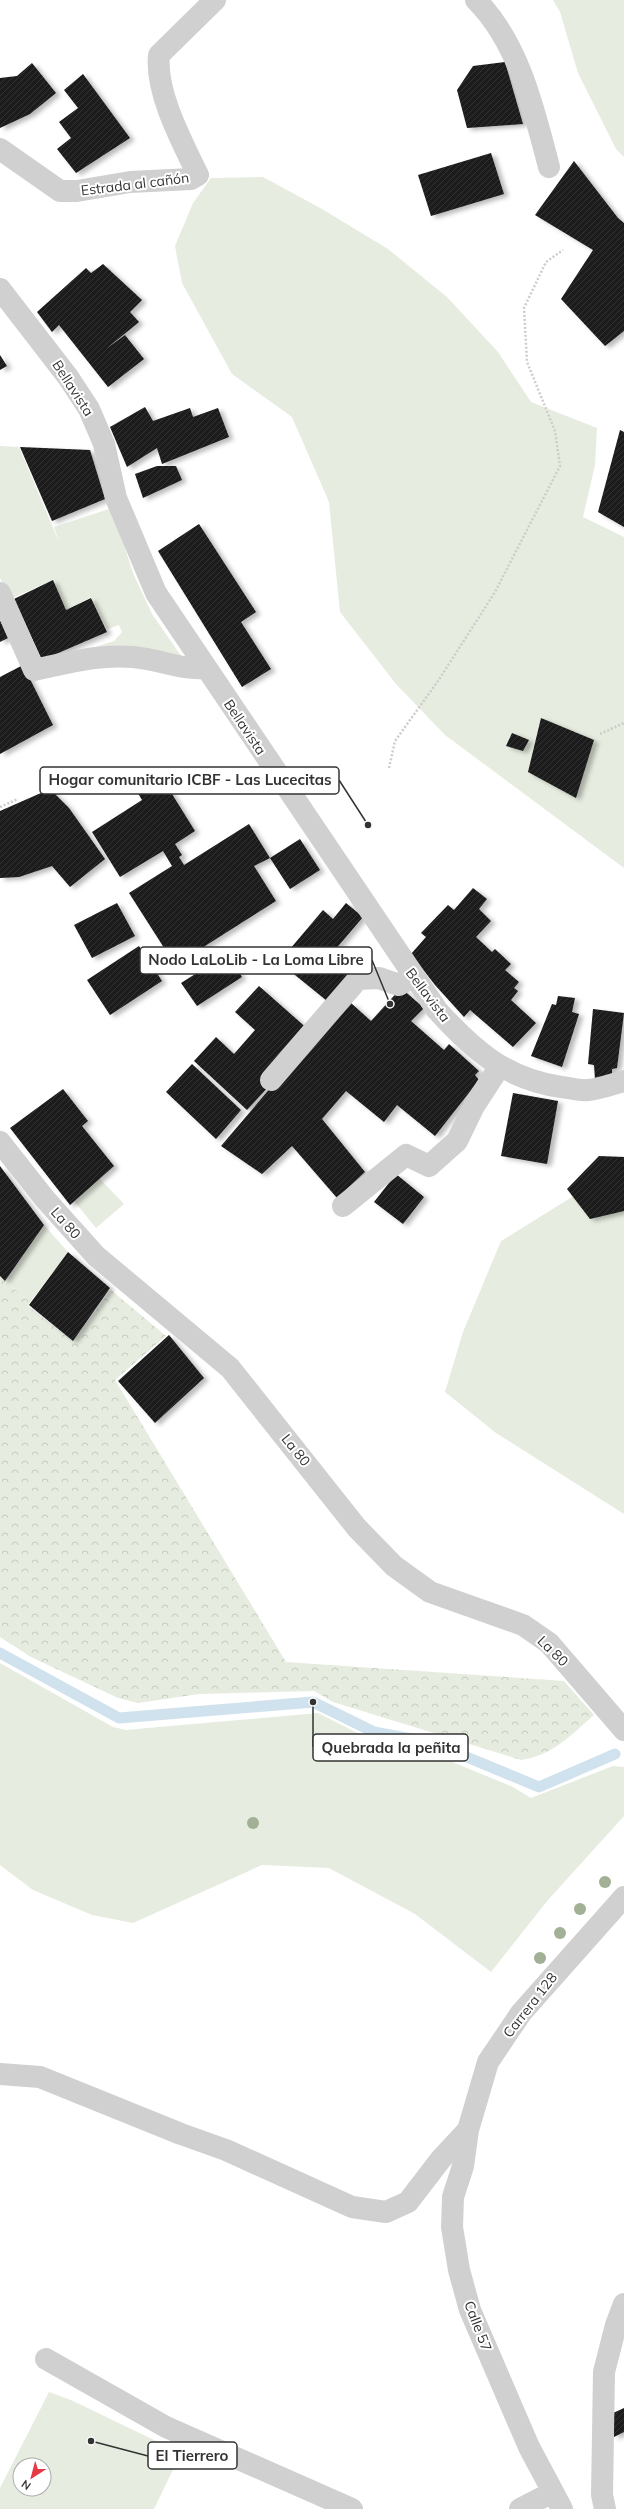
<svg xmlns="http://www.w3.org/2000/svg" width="624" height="2509" viewBox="0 0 624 2509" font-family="Mulish,sans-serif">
  <defs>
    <pattern id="forest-crowns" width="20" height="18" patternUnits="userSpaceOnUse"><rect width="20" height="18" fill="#e6ecdf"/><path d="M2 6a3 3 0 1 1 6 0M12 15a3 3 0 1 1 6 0" fill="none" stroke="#c6cbc0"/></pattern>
    <pattern id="building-hatch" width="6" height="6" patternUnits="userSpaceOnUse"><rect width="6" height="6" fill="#1a1a1a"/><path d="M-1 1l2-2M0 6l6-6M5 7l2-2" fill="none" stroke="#333"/></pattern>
    <filter id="shadow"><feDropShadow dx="4.5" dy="2.5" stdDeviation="2" flood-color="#0004"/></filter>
  </defs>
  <rect width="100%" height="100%" fill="#fff"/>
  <path fill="#e6ecdf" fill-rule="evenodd" d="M 553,0 L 624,0 L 624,157 L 616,149 L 578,73 L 560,12 Z
    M 263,177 L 322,209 L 388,249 L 447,297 L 498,352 L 531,402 L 597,428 L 595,465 L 583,517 L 624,537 L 624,868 L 445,735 L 396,684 L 340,612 L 329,502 L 292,417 L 232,374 L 182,283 L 175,246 L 193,203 L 211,178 Z
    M 0,446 L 19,447 L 59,542 L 54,527 L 112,508 L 133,573 L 152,614 L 186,663 L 92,648 L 114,641 L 122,632 L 119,625 L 107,629 L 91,597 L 66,610 L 53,580 L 10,599 L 0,578 Z
    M 99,1178 L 124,1204 L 96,1228 L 74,1201 Z
    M 580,1192 L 624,1212 L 624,1514 L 496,1433 L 445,1392 L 463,1332 L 501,1241 Z
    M 44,1225 L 68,1252 L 30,1302 L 5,1281 Z
    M 0,1663 L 113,1727 L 126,1730 L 159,1727 L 318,1713 L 381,1745 L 421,1749 L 513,1787 L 531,1798 L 613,1766 L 624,1767 L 624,1816 L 548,1900 L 491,1972 L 415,1914 L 329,1868 L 262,1865 L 133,1923 L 92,1915 L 33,1890 L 0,1865 Z
    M 49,2392 L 71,2400 L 181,2453 L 154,2509 L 0,2509 L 0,2488 ZM 20,2465 L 44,2465 L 44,2489 L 20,2489 Z"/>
  <path fill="url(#forest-crowns)" d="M 0,1277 L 30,1302 L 28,1306 L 73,1341 L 111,1290 L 166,1336 L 115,1380 L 286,1662 L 564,1681 L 594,1715 C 571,1735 552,1756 521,1760 L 333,1702 L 314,1691 L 199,1694 L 138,1703 L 118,1698 L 31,1657 L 0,1637 Z"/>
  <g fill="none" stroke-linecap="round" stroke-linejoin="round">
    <path stroke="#cfe2ee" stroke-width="11" d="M 0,1653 L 119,1718 L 313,1702 L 374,1732 L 433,1743 L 539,1787 L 615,1754"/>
  </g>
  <path fill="url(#building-hatch)" filter="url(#shadow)" d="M 505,62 L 523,124 L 467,128 L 457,90 L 473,66 Z
    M 32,63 L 56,93 L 30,114 L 0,128 L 0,78 L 17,76 Z
    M 83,74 L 130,138 L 76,173 L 57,149 L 71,138 L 59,122 L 78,108 L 64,90 Z
    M 491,153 L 504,194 L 431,216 L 418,175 Z
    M 574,161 L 618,218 L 624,223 L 624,331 L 605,346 L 561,299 L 593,250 L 535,215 Z
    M 103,264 L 142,300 L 130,312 L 139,322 L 106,349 L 125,335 L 144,359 L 108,387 L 59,325 L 52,332 L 37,312 L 86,268 L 91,273 Z
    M 0,355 L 7,366 L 0,370 Z
    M 145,407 L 153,421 L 190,408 L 193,417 L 218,408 L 229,437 L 162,464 L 157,448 L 127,467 L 110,427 Z
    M 620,430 L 624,432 L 624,527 L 598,512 Z
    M 20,447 L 90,450 L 105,499 L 52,521 Z
    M 157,466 L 176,466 L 182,480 L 143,498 L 135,474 Z
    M 199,524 L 256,612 L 241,622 L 271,669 L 242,687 L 158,551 Z
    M 53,580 L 66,610 L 91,598 L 107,632 L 42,660 L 14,599 Z
    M 0,620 L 8,638 L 0,642 Z
    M 23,665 L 53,725 L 0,754 L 0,677 Z
    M 541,718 L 594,740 L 576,798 L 528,772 Z
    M 512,733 L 529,740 L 523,751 L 506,746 Z
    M 150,775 L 160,790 L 167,786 L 195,831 L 175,844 L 182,855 L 179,857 L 184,865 L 249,824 L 270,858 L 254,866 L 276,901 L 175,965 L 129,893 L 172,866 L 163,851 L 120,877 L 92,832 L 142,800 L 133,785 Z
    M 50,789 L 69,808 L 105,859 L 70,887 L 52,866 L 19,877 L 0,878 L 0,811 Z
    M 300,839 L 320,870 L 290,889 L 270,858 Z
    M 473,888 L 487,899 L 479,909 L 491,921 L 476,937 L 492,952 L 495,949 L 511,964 L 505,970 L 519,982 L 514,988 L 518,991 L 511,1000 L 536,1023 L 513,1047 L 470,1010 L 464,1017 L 435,985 L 411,954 L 426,937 L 421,933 L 448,905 L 454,910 Z
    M 117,903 L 135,936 L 92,958 L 74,925 Z
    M 346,903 L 363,917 L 334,951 L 359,972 L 332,1005 L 279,962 L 323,910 L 333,919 Z
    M 139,946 L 162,981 L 110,1015 L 87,980 Z
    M 227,954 L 242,977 L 197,1006 L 181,983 Z
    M 259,986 L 310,1031 L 269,1086 L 247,1110 L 194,1061 L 216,1037 L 234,1054 L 255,1030 L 235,1012 Z
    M 401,988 L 424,1008 L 411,1021 L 444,1050 L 449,1044 L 479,1071 L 475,1075 L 479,1080 L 435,1136 L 397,1105 L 384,1122 L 346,1091 L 322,1119 L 365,1172 L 337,1198 L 292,1146 L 262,1174 L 221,1146 L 325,1024 L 351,1003 L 371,1021 Z
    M 558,996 L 575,998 L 572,1012 L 579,1014 L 562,1067 L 531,1056 L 552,1004 L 556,1005 Z
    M 593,1009 L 624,1013 L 617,1068 L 612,1069 L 612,1078 L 595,1080 L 594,1065 L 588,1064 Z
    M 192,1064 L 241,1110 L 216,1139 L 166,1092 Z
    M 63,1089 L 88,1121 L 82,1126 L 114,1166 L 70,1205 L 10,1128 Z
    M 513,1093 L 558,1101 L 547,1164 L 501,1156 Z
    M 599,1156 L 624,1157 L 624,1211 L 590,1219 L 567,1189 Z
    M 0,1166 L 44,1225 L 5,1281 L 0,1276 Z
    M 396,1174 L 424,1197 L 403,1224 L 374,1202 Z
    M 68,1252 L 110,1288 L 73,1341 L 29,1305 Z
    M 169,1335 L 204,1378 L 155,1423 L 118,1381 Z
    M 624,2408 L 624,2432 L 614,2437 L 611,2414 Z"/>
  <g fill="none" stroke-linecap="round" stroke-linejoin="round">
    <path stroke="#cdcdcd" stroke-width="2.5" stroke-dasharray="2 2" stroke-linecap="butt" d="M 600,734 L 624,723
      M 389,768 L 395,741 L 438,681 L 495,592 L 560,466 L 555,431 L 527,362 L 524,308 L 546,262 L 563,250
      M 0,807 L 18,799"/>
    <path stroke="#d0d0d0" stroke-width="22" d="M 476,0 C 519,43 534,110 549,167
      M 0,149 L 60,191 L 77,191 L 130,182 L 191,179 L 198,175 C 182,142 155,92 159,55 L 215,0
      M 0,289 L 68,377 L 89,409 L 104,444 L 116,498 L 156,593 L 437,1010 C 473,1050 506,1079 561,1087 C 570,1088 580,1091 588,1090 C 600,1089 613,1084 624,1081
      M 0,593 L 34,670 C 68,663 98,654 133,657 C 159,659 179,670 205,668
      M 271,1080 L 358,979 L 379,978 L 399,985 L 413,976
      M 0,1142 L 45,1199 L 96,1256 L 230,1368 L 357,1528 L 394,1566 L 430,1592 L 523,1625 L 549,1643 L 624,1730
      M 343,1206 L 406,1155 L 429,1166 L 457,1141 L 474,1106 L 500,1066
      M 0,2074 L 40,2077 L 181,2134 L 226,2150 L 352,2207 L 386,2212 L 408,2202 L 441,2159 L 468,2130
      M 46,2359 L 166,2427 L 352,2509
      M 520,2509 L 553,2492
      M 562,2509 L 529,2447 L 470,2310 L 459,2270 L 452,2227 L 453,2197 L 463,2166 L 468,2130 L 488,2062 L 521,2013 L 624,1897
      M 605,2509 L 602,2495 L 604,2372 L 616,2325 L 624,2304"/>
  </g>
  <g fill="#a2b095">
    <circle cx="253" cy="1823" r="6"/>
    <circle cx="605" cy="1882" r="6"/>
    <circle cx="580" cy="1909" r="6"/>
    <circle cx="560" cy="1933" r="6"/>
    <circle cx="540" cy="1958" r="6"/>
  </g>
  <g text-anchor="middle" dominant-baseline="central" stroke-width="4" stroke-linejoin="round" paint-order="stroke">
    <g font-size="14" fill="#333" stroke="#fff">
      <text transform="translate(135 184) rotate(-7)">Estrada al cañón</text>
      <text transform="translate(73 388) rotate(57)">Bellavista</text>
      <text transform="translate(245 727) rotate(56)">Bellavista</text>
      <text transform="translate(428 995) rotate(53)">Bellavista</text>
      <text transform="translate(66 1223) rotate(48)">La 80</text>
      <text transform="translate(296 1450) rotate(51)">La 80</text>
      <text transform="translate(553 1651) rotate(44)">La 80</text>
      <text transform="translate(530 2005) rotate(-52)">Carrera 128</text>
      <text transform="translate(478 2326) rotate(69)">Calle 57</text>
    </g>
  </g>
  <path fill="none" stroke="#333" stroke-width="1.5" d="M368 825L339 780M390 1004L372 960M313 1702L313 1747M91 2441L148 2456"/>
  <g fill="#333" stroke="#fff" stroke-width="1.5">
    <circle cx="368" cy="825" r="4"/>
    <circle cx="390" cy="1004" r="4"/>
    <circle cx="313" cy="1702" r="4"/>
    <circle cx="91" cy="2441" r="4"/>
  </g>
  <g fill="#fff" stroke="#333" stroke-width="1.5">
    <rect x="40" y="767" width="299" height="27" rx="4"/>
    <rect x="140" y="947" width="232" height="27" rx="4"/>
    <rect x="313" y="1734" width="155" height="27" rx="4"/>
    <rect x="148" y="2442" width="89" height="27" rx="4"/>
  </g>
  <g font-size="15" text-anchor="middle" font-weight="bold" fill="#333">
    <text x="190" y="785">Hogar comunitario ICBF - Las Lucecitas</text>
    <text x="256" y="965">Nodo LaLoLib - La Loma Libre</text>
    <text x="391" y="1753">Quebrada la peñita</text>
    <text x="192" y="2461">El Tierrero</text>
  </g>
  <g transform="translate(32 2477) rotate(216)"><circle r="19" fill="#ffffff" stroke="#adadad"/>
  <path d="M0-3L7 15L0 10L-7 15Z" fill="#e63946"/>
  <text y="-6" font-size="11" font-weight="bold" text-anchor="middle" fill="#333333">N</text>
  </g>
</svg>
